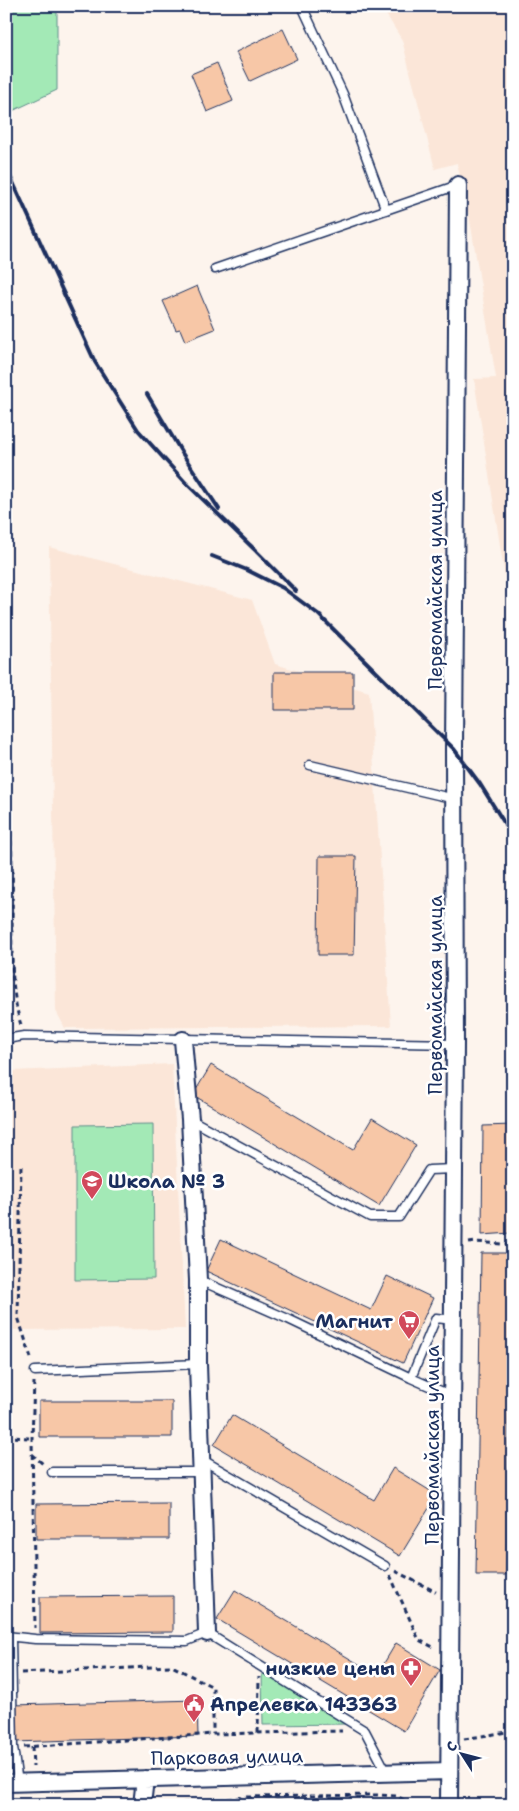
<svg xmlns="http://www.w3.org/2000/svg" width="519" height="1811" viewBox="0 0 519 1811" font-family="'Shantell Sans',sans-serif">
  <rect width="100%" height="100%" fill="#fdf4ed"/>
  <filter id="ink" filterUnits="userSpaceOnUse"><feTurbulence type="fractalNoise" baseFrequency=".02" numOctaves="2"/><feDisplacementMap in="SourceGraphic" scale="10" xChannelSelector="R" yChannelSelector="G"/><feConvolveMatrix kernelMatrix="1 2 1 2 8 2 1 2 1" color-interpolation-filters="sRGB"/></filter>
  <g filter="url(#ink)">
    <path fill="#fbe6d8" d="M 381,6 L 513,6 L 513,628 L 474,379 L 496,378 L 470,220 L 457,163 L 435,169 L 402,40 Z
      M 49,547 L 252,600 L 275,664 L 369,692 L 391,1026 L 65,1028 L 56,1011 Z
      M 6,984 L 12,1071 L 172,1064 L 185,1329 L 6,1330 Z"/>
    <path fill="#a3e9b6" stroke="#5f8c8a" d="M 6,6 L 57,6 L 57,90 L 6,114 Z
      M 153,1124 L 154,1279 L 75,1280 L 75,1125 Z
      M 262,1671 L 349,1724 L 263,1725 Z"/>
    <path fill="#f7c7a7" stroke="#1b2f5e" d="M 283,29 L 297,59 L 250,81 L 236,52 Z
      M 217,63 L 233,101 L 207,112 L 191,74 Z
      M 197,286 L 215,329 L 185,341 L 180,329 L 176,330 L 163,301 Z
      M 274,672 L 353,672 L 353,710 L 274,710 Z
      M 319,856 L 356,856 L 354,955 L 318,955 Z
      M 211,1065 L 353,1150 L 372,1118 L 416,1145 L 379,1206 L 193,1095 Z
      M 513,1125 L 511,1233 L 482,1235 L 483,1126 Z
      M 221,1239 L 371,1310 L 387,1276 L 433,1298 L 403,1363 L 206,1271 Z
      M 481,1253 L 511,1253 L 506,1575 L 476,1575 Z
      M 39,1401 L 172,1401 L 172,1437 L 39,1437 Z
      M 232,1415 L 374,1500 L 393,1468 L 437,1495 L 400,1556 L 214,1445 Z
      M 169,1503 L 169,1539 L 36,1539 L 36,1504 Z
      M 235,1590 L 377,1675 L 396,1643 L 440,1670 L 404,1731 L 217,1619 Z
      M 173,1596 L 173,1632 L 40,1633 L 40,1597 Z
      M 197,1700 L 198,1736 L 14,1742 L 13,1705 Z
      M 276,1800 L 298,1801 L 305,1805 L 267,1805 Z"/>
    <g fill="none" stroke-linecap="round" stroke-linejoin="round">
      <g stroke="#1b2f5e" stroke-width="11">
        <path id="lane" d="M 302,6 L 343,94 L 386,210
          M 215,269 L 458,185
          M 310,765 L 455,799
          M 6,1039 L 24,1036 L 455,1044
          M 190,1119 L 370,1217 L 399,1217 L 429,1170 L 454,1169
          M 199,1280 L 288,1319 L 411,1378 L 452,1396
          M 35,1371 L 198,1364
          M 411,1378 L 436,1318 L 453,1320
          M 201,1459 L 385,1566
          M 52,1472 L 202,1472
          M 6,1636 L 35,1639 L 187,1641 L 207,1633 L 365,1731 L 387,1773
          M 11,1637 L 13,1747 L 18,1783"/>
      </g>
      <g stroke="#1b2f5e" stroke-width="20">
        <path id="street" d="M 183,1040 L 190,1119 L 198,1280 L 198,1364 L 207,1633
          M 6,1783 L 449,1771
          M 142,1805 L 145,1779
          M 449,1805 L 455,1044 L 454,749 L 458,185"/>
      </g>
      <path stroke="#1b2f5e" stroke-width="3" stroke-dasharray="5 4" stroke-linecap="butt" d="M 6,787 C 12,828 13,872 12,914 C 12,951 10,989 21,1025
        M 21,1166 L 18,1317 L 32,1361
        M 469,1243 L 476,1242 L 513,1245
        M 34,1382 L 32,1438 L 35,1628
        M 6,1437 L 32,1438
        M 32,1454 L 44,1465
        M 395,1571 L 436,1592
        M 390,1575 L 419,1640 L 435,1648
        M 21,1673 L 172,1666 L 213,1687 L 213,1734
        M 258,1733 L 259,1677
        M 464,1739 L 513,1731
        M 24,1747 L 213,1734 L 342,1731
        M 32,1747 L 33,1767
        M 165,1805 L 246,1797
        M 246,1805 L 246,1797 L 376,1795 L 397,1796 L 412,1805"/>
      <use href="#lane" stroke="#fff" stroke-width="8"/>
      <use href="#street" stroke="#fff" stroke-width="16"/>
      <path stroke="#1b2f5e" stroke-width="4" d="M 6,167 L 95,362 L 138,430 L 186,483 L 254,549
        M 147,394 L 182,453 L 219,509
        M 250,545 L 296,591
        M 212,556 L 247,570 L 283,588 L 318,614 L 454,749 L 480,784 L 513,837"/>
    </g>
  </g>
  <defs>
    <g id="school-pin" transform="scale(1.125)"><path d="M0 17L-7.5 6A9.5 9.5 0 1 1 7.5 6Z" fill="#d1495b" stroke="#fff"/><path d="M0-5L7-2L0 1L-7-2ZM-4 1L0 2.5L4 1V4Q0 6-4 4Z" fill="#fff"/></g>
    <g id="supermarket-pin" transform="scale(1.125)"><path d="M0 17L-7.5 6A9.5 9.5 0 1 1 7.5 6Z" fill="#d1495b" stroke="#fff"/><path d="M-6-5.5h2.5l.6 2H6L4.5 2H-2.5L-4.4-4H-6ZM-1.5 3.2a1.3 1.3 0 1 0 .1 0ZM3 3.2a1.3 1.3 0 1 0 .1 0Z" fill="#fff"/></g>
    <g id="pharmacy-pin" transform="scale(1.125)"><path d="M0 17L-7.5 6A9.5 9.5 0 1 1 7.5 6Z" fill="#d1495b" stroke="#fff"/><path d="M-2-6h4v4h4v4h-4v4h-4v-4h-4v-4h4Z" fill="#fff"/></g>
    <g id="civic-pin" transform="scale(1.125)"><path d="M0 17L-7.5 6A9.5 9.5 0 1 1 7.5 6Z" fill="#d1495b" stroke="#fff"/><path d="M-.6-6.5H3V-4.5H.6V-3L4-1V1h2V6H-6V1h2V-1L-.6-3ZM-1.2 2.5V6h2.4V2.5Z" fill="#fff"/></g>
  </defs>
  <g fill-rule="evenodd">
    <use href="#school-pin" x="92" y="1181"/>
    <use href="#supermarket-pin" x="409" y="1321"/>
    <use href="#pharmacy-pin" x="411" y="1668"/>
    <use href="#civic-pin" x="194" y="1704"/>
  </g>
  <g text-anchor="middle" dominant-baseline="central" stroke-width="5" stroke-linejoin="round" paint-order="stroke">
    <g font-size="19" fill="#1b2f5e" stroke="#fff">
      <text transform="translate(435 590) rotate(-90)">Первомайская улица</text>
      <text transform="translate(435 995) rotate(-90)">Первомайская улица</text>
      <text transform="translate(432 1445) rotate(-90)">Первомайская улица</text>
      <text transform="translate(227 1757) rotate(-1)">Парковая улица</text>
    </g>
    <g font-size="19" font-weight="bold" fill="#1b2f5e" stroke="#fff" text-anchor="start">
      <text x="108" y="1181">Школа № 3</text>
      <text x="393" y="1321" text-anchor="end">Магнит</text>
      <text x="395" y="1668" text-anchor="end">низкие цены</text>
      <text x="210" y="1704">Апрелевка 143363</text>
    </g>
  </g>
  <rect width="519" height="1811" fill="none" stroke="#fff" stroke-width="25"/>
  <rect x="12" y="12" width="494" height="1786" fill="none" stroke="#1b2f5e" stroke-width="2" filter="url(#ink)"/>
  <g transform="translate(462 1754) rotate(306)" stroke="#ffffff" stroke-width="4" paint-order="stroke">
  <path d="M0-4L9 19L0 12L-9 19Z" fill="#1b2f5e"/>
  <text y="-8" font-size="14" font-weight="bold" text-anchor="middle" fill="#1b2f5e">С</text>
  </g>
</svg>
